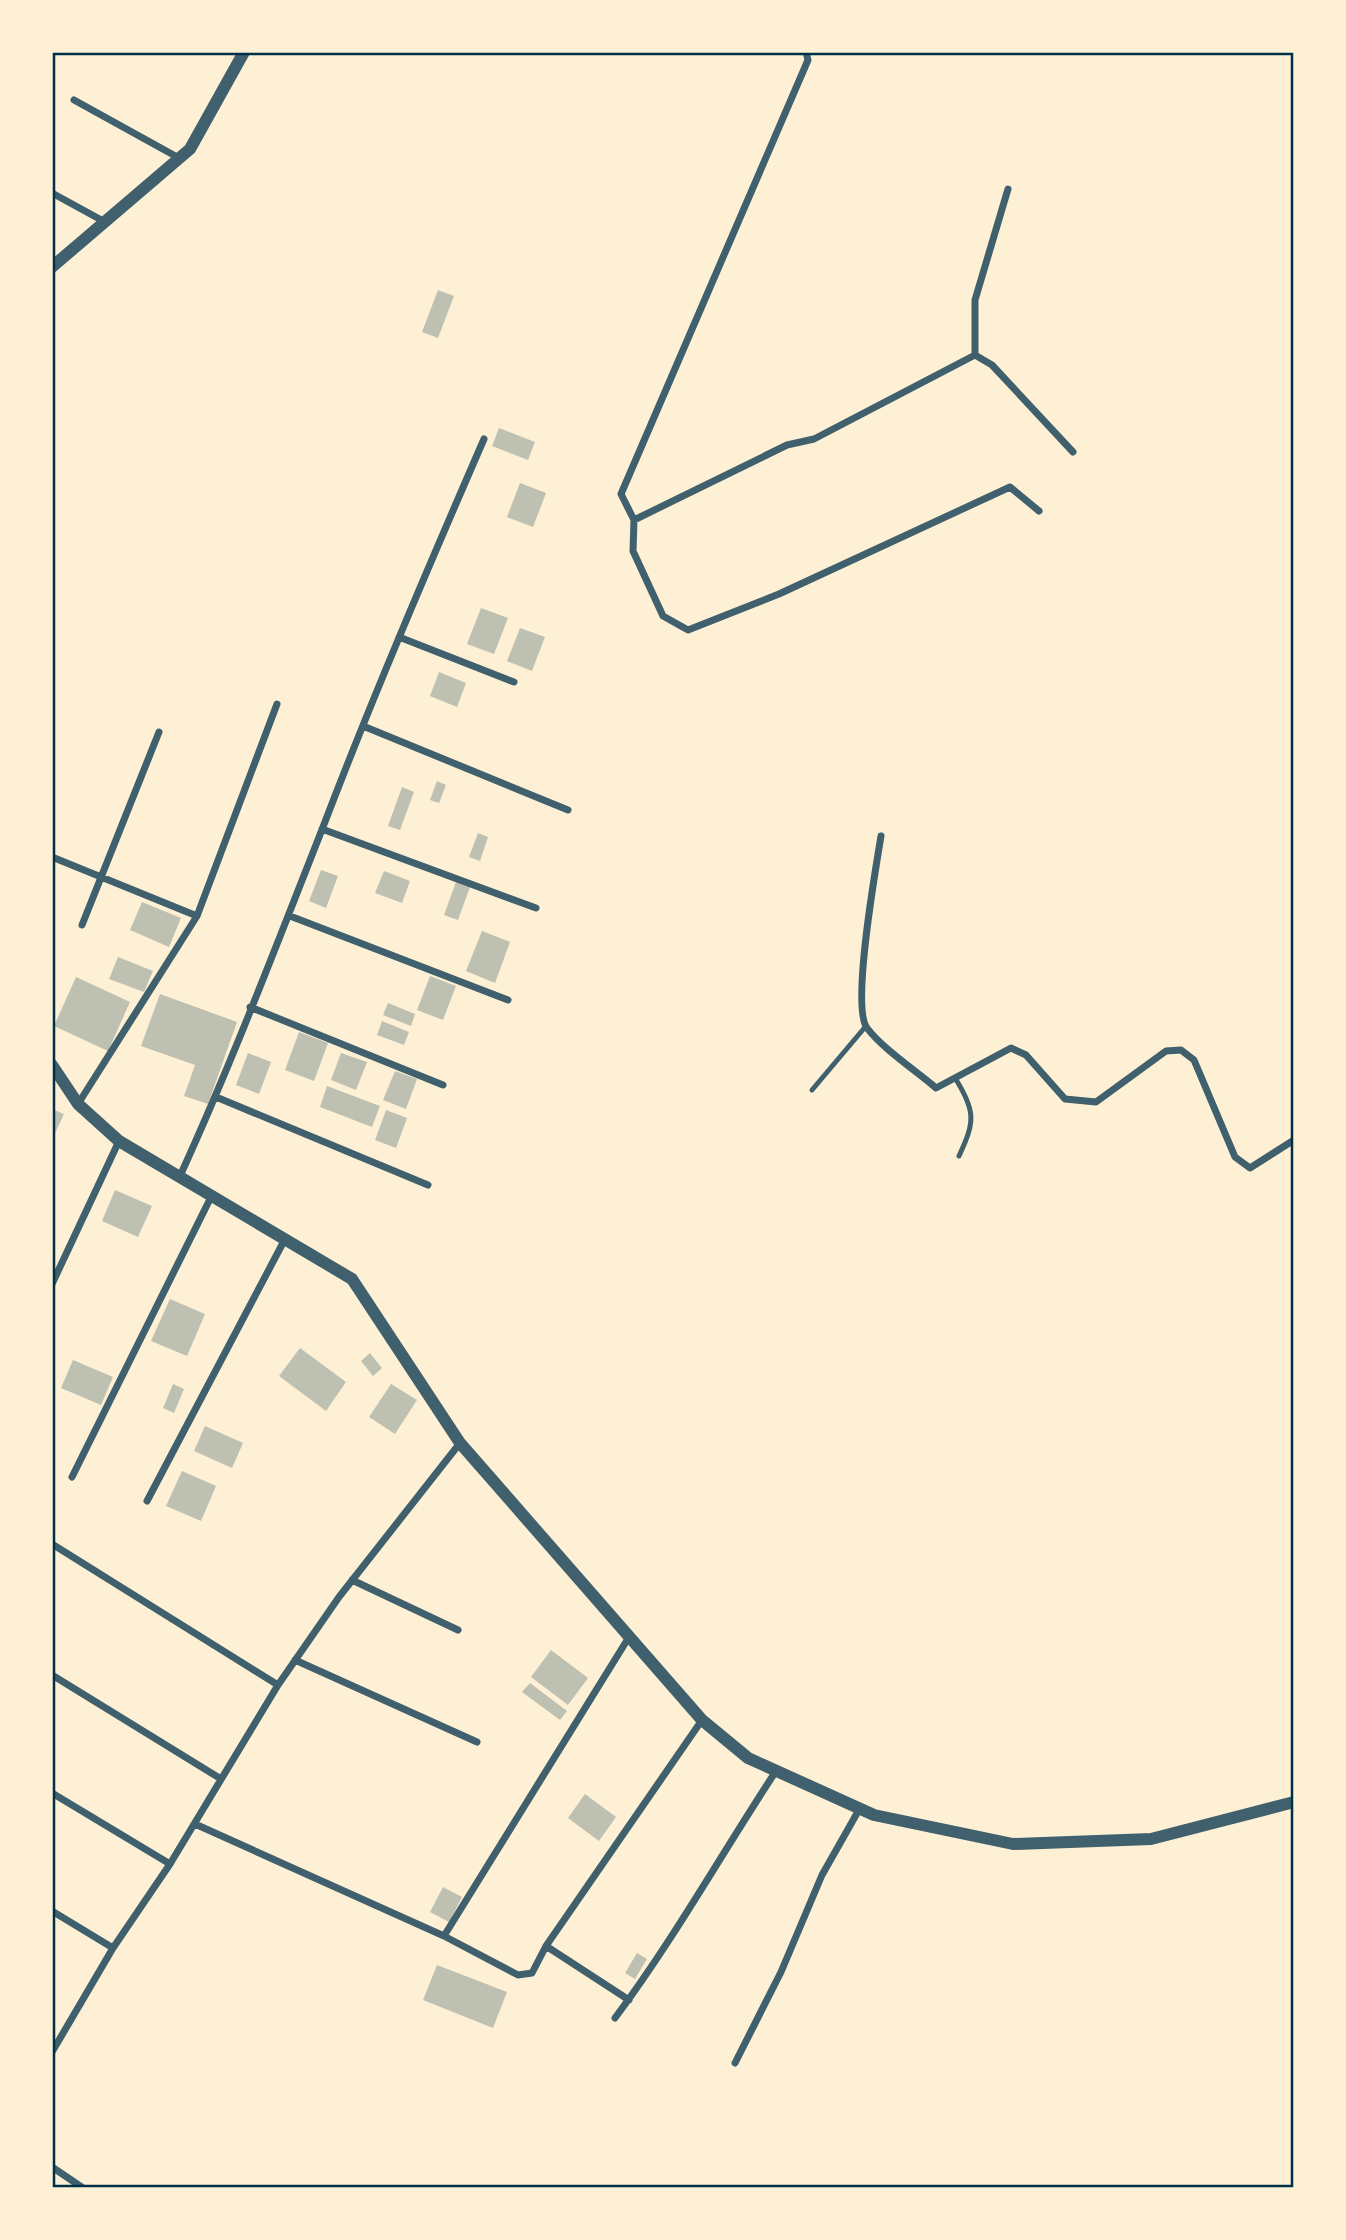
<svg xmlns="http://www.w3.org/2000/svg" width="1346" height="2240" viewBox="0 0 1346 2240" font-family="Mulish,sans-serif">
  <rect width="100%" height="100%" fill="#fdf0d5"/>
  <path fill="#bec0b2" d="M 438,290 L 454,296 L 438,338 L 422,332 Z
    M 499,428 L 535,442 L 528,460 L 492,446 Z
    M 520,483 L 546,493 L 533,527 L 507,517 Z
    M 481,608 L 508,618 L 494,654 L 467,644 Z
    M 520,628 L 545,637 L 532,671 L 507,661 Z
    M 439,672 L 466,683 L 457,707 L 430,696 Z
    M 437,781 L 446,785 L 439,803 L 430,800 Z
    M 402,787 L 414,792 L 400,830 L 388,826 Z
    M 478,833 L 488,837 L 480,861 L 469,857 Z
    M 321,870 L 338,876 L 326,908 L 309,901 Z
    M 384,871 L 410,881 L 402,903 L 375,893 Z
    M 456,882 L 470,887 L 458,920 L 444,915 Z
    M 142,902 L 181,918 L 169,947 L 130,930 Z
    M 482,931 L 510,942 L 495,983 L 466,971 Z
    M 118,957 L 153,971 L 144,992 L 109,979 Z
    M 430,976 L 456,986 L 443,1020 L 417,1010 Z
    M 76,977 L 130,1002 L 108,1051 L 54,1026 Z
    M 160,994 L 237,1022 L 208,1104 L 184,1096 L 195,1065 L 141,1046 Z
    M 388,1003 L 415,1014 L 411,1026 L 383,1015 Z
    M 382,1021 L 409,1032 L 404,1045 L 377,1035 Z
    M 299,1032 L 328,1043 L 314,1081 L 285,1070 Z
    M 248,1053 L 271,1062 L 259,1094 L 236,1085 Z
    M 341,1053 L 367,1062 L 356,1090 L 331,1080 Z
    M 395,1071 L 417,1079 L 406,1109 L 383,1100 Z
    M 327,1086 L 380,1106 L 372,1127 L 320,1107 Z
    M 52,1109 L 64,1114 L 52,1140 Z
    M 386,1110 L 407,1118 L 396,1148 L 375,1140 Z
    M 115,1190 L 152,1206 L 138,1237 L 102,1221 Z
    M 170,1299 L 205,1314 L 187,1356 L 151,1341 Z
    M 300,1348 L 346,1382 L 326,1411 L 279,1376 Z
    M 370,1353 L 382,1368 L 373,1376 L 361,1361 Z
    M 73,1360 L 113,1377 L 101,1405 L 61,1388 Z
    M 173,1384 L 184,1389 L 174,1413 L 163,1408 Z
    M 391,1384 L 417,1400 L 395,1434 L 369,1417 Z
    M 205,1426 L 243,1443 L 232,1468 L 194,1451 Z
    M 182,1471 L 216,1486 L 201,1521 L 166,1506 Z
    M 551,1650 L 588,1678 L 568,1705 L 531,1677 Z
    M 530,1683 L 567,1711 L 560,1720 L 522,1692 Z
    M 585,1794 L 616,1817 L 599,1841 L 568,1818 Z
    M 443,1887 L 462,1897 L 449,1922 L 430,1912 Z
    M 637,1953 L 647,1959 L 635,1979 L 625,1973 Z
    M 437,1965 L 507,1992 L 493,2028 L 423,2000 Z"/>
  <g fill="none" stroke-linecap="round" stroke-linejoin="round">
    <path stroke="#3f606c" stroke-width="5" d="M 955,1078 C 976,1111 975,1122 959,1156
      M 812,1090 L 866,1026"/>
    <path stroke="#3f606c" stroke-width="7" d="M 806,52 L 808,60 L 621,494 L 634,520 L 633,551 L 663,616 L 688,630 L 779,594 L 1010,487 L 1039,511
      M 74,100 L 179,158
      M 52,193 L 105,222
      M 975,355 L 975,300 L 1008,189
      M 975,355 L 992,365 L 1073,452
      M 634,520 L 787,445 L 814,439 L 975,355
      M 399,637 L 514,682
      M 363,726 L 568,810
      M 322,829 L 536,908
      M 881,836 C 876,867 851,1007 867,1028 C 883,1049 915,1070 936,1088 L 1011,1048 L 1026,1055 L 1065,1099 L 1096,1102 L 1166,1051 L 1181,1050 L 1194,1060 L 1235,1157 L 1250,1168 L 1294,1140
      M 52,857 L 197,916
      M 290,916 L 508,1000
      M 82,925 L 159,732
      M 250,1007 L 443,1085
      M 216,1097 L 428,1185
      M 78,1104 L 197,916 L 277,704
      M 180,1176 C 232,1062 277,944 323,827 C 373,696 428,568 484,439
      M 52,1284 L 119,1141
      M 72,1477 L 212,1195
      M 147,1501 L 285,1239
      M 52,1544 L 278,1685
      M 352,1580 L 458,1630
      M 295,1660 L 477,1742
      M 52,1675 L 221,1779
      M 52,1793 L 170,1864
      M 195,1824 L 444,1936 L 518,1975 L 532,1973 L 546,1946 L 702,1720
      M 52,1911 L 113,1948
      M 444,1936 L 629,1637
      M 546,1946 L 629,2000
      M 615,2018 C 674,1939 722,1853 776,1771
      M 52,2052 L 113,1948 L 170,1864 L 278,1685 L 339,1597 L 460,1443
      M 735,2063 L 781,1972 L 822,1875 L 860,1808
      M 52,2167 L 83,2188"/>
    <path stroke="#3f606c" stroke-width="12" d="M 52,267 L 190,149 L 244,52
      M 52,1065 L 78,1104 L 119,1141 L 352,1279 L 460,1443 L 702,1720 L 748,1758 L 874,1815 L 1013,1844 L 1151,1839 L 1294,1802"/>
  </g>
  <rect width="1346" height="2240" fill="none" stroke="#fdf0d5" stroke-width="108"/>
  <rect x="54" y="54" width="1238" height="2132" fill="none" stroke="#003049" stroke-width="2.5"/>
</svg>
